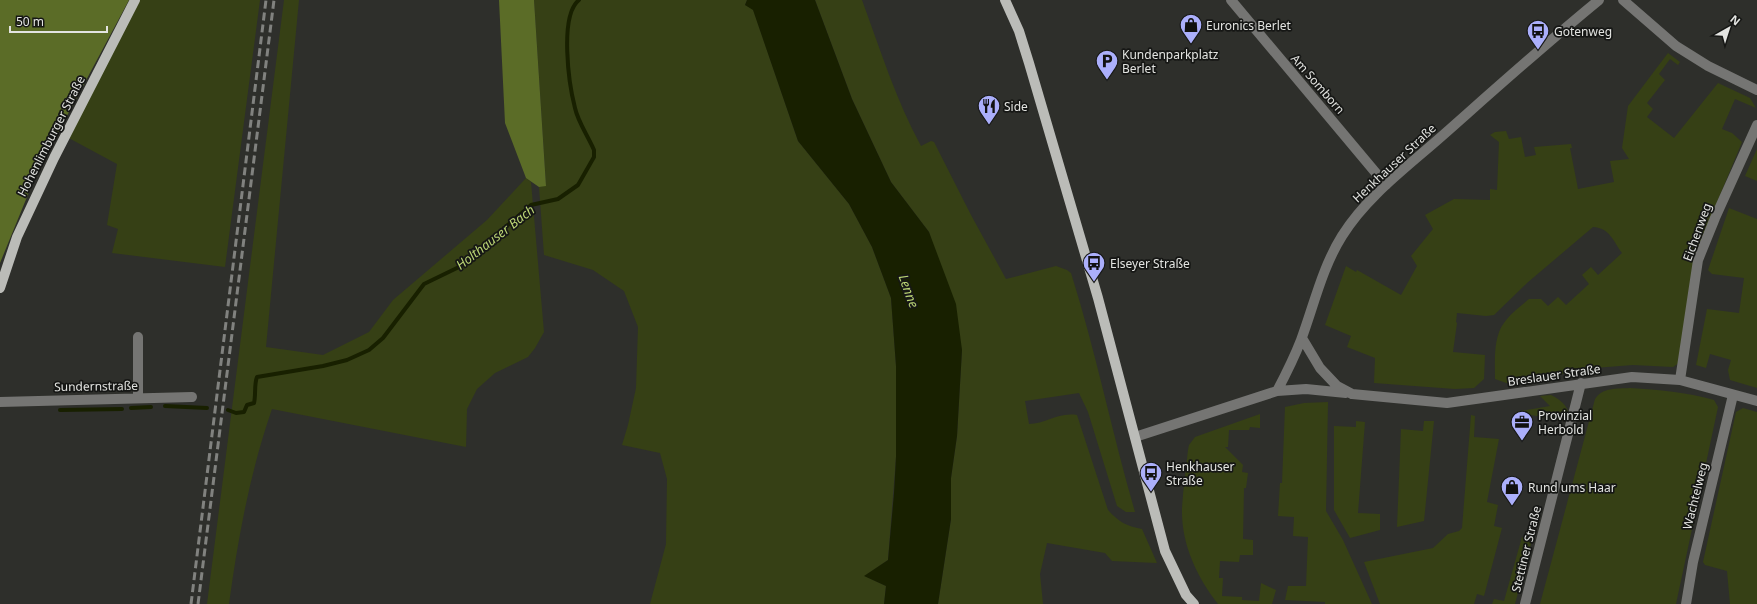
<svg xmlns="http://www.w3.org/2000/svg" width="1757" height="604" viewBox="0 0 1757 604" font-family="'Noto Sans',sans-serif">
  <rect width="100%" height="100%" fill="#2e2f2b"/>
  <path fill="#364015" d="M 135,0 L 260,0 L 225,267 L 112,253 L 118,229 L 107,225 L 117,164 L 65,136 Z
    M 284,0 L 299,0 L 266,347 L 323,355 L 369,332 L 393,300 L 487,220 L 526,178 L 531,182 L 544,332 L 535,348 L 528,357 L 495,373 L 477,389 L 467,409 L 466,447 L 272,409 C 250,472 238,538 229,604 L 207,604 Z
    M 534,0 L 747,0 L 745,5 L 753,9 L 798,141 L 849,204 L 872,247 L 891,298 L 896,366 L 896,457 L 888,560 L 865,576 L 886,586 L 884,604 L 650,604 L 666,544 L 667,479 L 660,453 L 622,445 L 628,425 L 636,388 L 638,327 L 624,291 L 593,270 L 544,255 L 539,187 L 546,185 Z
    M 815,0 L 862,0 C 880,49 896,100 921,146 L 931,141 L 934,142 L 971,215 L 1006,279 L 1056,266 L 1067,270 L 1071,273 C 1096,352 1112,433 1135,512 L 1126,512 L 1117,506 L 1088,412 L 1079,393 L 1025,401 L 1029,424 C 1046,424 1057,412 1077,415 L 1108,510 C 1119,522 1126,526 1142,529 L 1157,563 L 1112,561 L 1105,553 L 1047,543 L 1040,574 L 1043,604 L 938,604 L 951,519 L 951,478 L 957,436 L 962,350 L 929,232 L 891,182 L 852,99 Z
    M 1668,53 L 1680,62 L 1678,65 L 1670,59 L 1659,74 L 1665,80 L 1647,103 L 1653,109 L 1647,117 L 1674,138 L 1718,83 L 1750,98 L 1756,108 L 1735,99 L 1722,129 L 1732,133 L 1742,142 L 1695,255 L 1679,363 L 1673,367 L 1633,365 L 1594,368 L 1509,384 L 1495,379 C 1495,362 1493,337 1504,323 C 1510,314 1521,306 1529,299 L 1541,299 L 1548,306 L 1558,297 L 1566,305 L 1589,284 L 1582,275 L 1591,267 L 1598,275 L 1622,253 C 1613,241 1610,228 1593,227 L 1527,283 L 1494,315 L 1486,316 L 1457,313 L 1456,322 L 1457,323 L 1453,352 L 1485,355 L 1484,379 L 1474,388 L 1455,389 L 1374,383 L 1375,358 L 1347,347 L 1351,336 L 1325,325 L 1346,266 L 1356,272 L 1357,270 L 1401,295 L 1417,266 L 1411,256 L 1433,229 L 1425,215 L 1454,199 L 1490,200 L 1490,189 L 1497,190 L 1499,142 L 1490,135 L 1495,132 L 1506,131 L 1509,139 L 1521,137 L 1525,157 L 1536,155 L 1534,147 L 1571,144 L 1572,148 L 1570,148 L 1578,189 L 1614,182 L 1610,161 L 1629,159 L 1622,148 L 1628,106 Z
    M 1757,149 L 1757,181 L 1745,176 Z
    M 1729,208 L 1757,219 L 1757,388 L 1730,380 L 1728,370 L 1731,360 L 1710,354 L 1706,368 L 1696,365 L 1707,309 L 1739,313 L 1744,278 L 1712,274 L 1708,270 Z
    M 1630,388 C 1659,390 1686,392 1714,400 L 1718,407 L 1676,604 L 1540,604 L 1595,399 C 1603,387 1617,389 1630,388 Z
    M 1551,395 C 1563,401 1570,408 1570,422 L 1515,412 L 1550,406 L 1540,396 Z
    M 1328,402 L 1326,511 L 1343,540 L 1372,604 L 1325,604 L 1325,602 L 1285,600 L 1288,586 L 1306,586 L 1308,537 L 1293,536 L 1294,517 L 1278,516 L 1280,483 L 1282,483 L 1285,407 L 1304,403 Z
    M 1743,408 L 1757,412 L 1757,604 L 1730,604 L 1727,571 L 1705,565 L 1703,562 L 1736,412 Z
    M 1260,414 L 1260,428 L 1250,427 L 1249,430 L 1229,430 L 1228,447 L 1225,447 L 1243,465 L 1242,472 L 1248,473 L 1246,488 L 1244,488 L 1243,539 L 1253,540 L 1253,555 L 1240,555 L 1239,562 L 1220,561 L 1219,578 L 1223,578 L 1222,596 L 1242,597 L 1242,600 L 1259,601 L 1261,583 L 1276,590 L 1272,604 L 1218,604 C 1197,577 1181,544 1182,508 C 1183,489 1186,470 1188,450 L 1189,445 L 1195,437 Z
    M 1471,415 L 1475,416 L 1474,437 L 1499,439 L 1487,502 L 1498,505 L 1494,526 L 1502,528 L 1484,596 L 1477,594 L 1474,604 L 1380,604 L 1364,562 L 1433,548 L 1448,534 L 1459,531 L 1462,528 Z
    M 1356,421 L 1365,422 L 1358,513 L 1380,514 L 1380,530 L 1350,538 L 1334,510 L 1334,426 L 1356,427 Z
    M 1424,421 L 1434,421 L 1424,521 L 1397,527 L 1401,429 L 1423,431 Z
    M 1522,537 L 1532,540 L 1515,604 L 1492,604 L 1494,599 L 1504,601 Z"/>
  <path fill="#5b6c27" d="M 0,0 L 129,0 L 38,170 L 0,263 Z
    M 499,0 L 534,0 L 546,186 L 539,187 L 526,178 L 505,123 Z"/>
  <path fill="#182000" d="M 747,0 L 815,0 L 852,99 L 891,182 L 929,232 L 956,304 L 962,350 L 957,436 L 951,478 L 951,519 L 938,604 L 884,604 L 886,586 L 864,576 L 888,560 L 894,493 L 896,457 L 896,366 L 891,298 L 872,247 L 849,204 L 798,141 L 753,10 L 745,5 Z"/>
  <g fill="none" stroke-linecap="round" stroke-linejoin="round">
    <path stroke="#182000" stroke-width="4" d="M 165,406 L 207,408
      M 131,408 L 151,407
      M 60,410 L 122,409
      M 228,410 L 236,413 L 244,412 L 247,405 L 254,403 C 256,395 254,384 257,377 L 323,366 L 347,360 L 369,350 L 383,338 L 424,284 L 459,267 L 531,205 L 558,199 L 578,185 L 594,157 L 594,150 C 588,136 578,122 575,108 C 569,85 559,16 579,0"/>
    <path stroke="#757573" stroke-width="10" d="M 1231,0 L 1386,185
      M 1623,0 L 1676,46 L 1708,66 L 1757,90
      M 138,337 L 138,398
      M 1302,338 L 1320,368 L 1337,386 L 1352,394 L 1447,403 L 1632,377 L 1680,380 L 1757,401
      M 1680,380 L 1698,260 L 1715,218 L 1757,125
      M 1277,391 L 1306,389 L 1346,393
      M 0,402 L 192,397
      M 1135,437 L 1277,391 C 1286,374 1294,358 1301,340 C 1314,305 1322,268 1342,236 C 1367,196 1407,167 1442,136 C 1494,90 1545,44 1599,0
      M 1525,604 L 1581,383
      M 1686,604 L 1693,562 L 1733,395"/>
    <path stroke="#bbbcb8" stroke-width="10" d="M 1005,0 L 1019,31 L 1029,63 L 1098,298 L 1165,551 L 1186,595 L 1194,604
      M 0,288 L 17,237 L 54,158 L 135,0"/>
    <path stroke="#81827f" stroke-width="3" stroke-dasharray="8 4" stroke-linecap="butt" d="M 191,604 L 266,0
      M 198,604 L 274,0"/>
  </g>
  <defs>
    <g id="shop-pin" transform="scale(1.15)"><path d="M0 17L-7.5 6A9.5 9.5 0 1 1 7.5 6Z" fill="#abaffb" stroke="#161715"/><path d="M-5-2.5h2.3a2.7 3.5 0 0 1 5.4 0H5L5.5 6h-11ZM-1.5-2.5h3a1.5 2.3 0 0 0-3 0Z" fill="#111"/></g>
    <g id="bus-pin" transform="scale(1.15)"><path d="M0 17L-7.5 6A9.5 9.5 0 1 1 7.5 6Z" fill="#abaffb" stroke="#161715"/><path d="M-5-6H5V4H4V6H2V4H-2V6H-4V4H-5ZM-3.5-4V0h7V-4ZM-3.5 1.2v1.5H-2V1.2ZM2 1.2v1.5H3.5V1.2Z" fill="#111"/></g>
    <g id="parking-pin" transform="scale(1.15)"><path d="M0 17L-7.5 6A9.5 9.5 0 1 1 7.5 6Z" fill="#abaffb" stroke="#161715"/><path d="M-3.5-5.5H1a3.5 3.5 0 0 1 0 7H-1V5.5H-3.5ZM-1-3.4V-.6H.8a1.4 1.4 0 0 0 0-2.8Z" fill="#111"/></g>
    <g id="restaurant-pin" transform="scale(1.15)"><path d="M0 17L-7.5 6A9.5 9.5 0 1 1 7.5 6Z" fill="#abaffb" stroke="#161715"/><path d="M-5-6h1v4h1v-4h1v4h1v-4h1v5L-1.5 .5V6h-2V.5L-5-1ZM5-6V6H3V1.5H1.5Q1.5-4 5-6Z" fill="#111"/></g>
    <g id="office-pin" transform="scale(1.15)"><path d="M0 17L-7.5 6A9.5 9.5 0 1 1 7.5 6Z" fill="#abaffb" stroke="#161715"/><path d="M-6-3h4V-5.5h4V-3h4V5H-6ZM-1-4.5V-3h2v-1.5ZM-6 0V1H6V0Z" fill="#111"/></g>
  </defs>
  <g fill-rule="evenodd">
    <use href="#shop-pin" x="1191" y="25"/>
    <use href="#bus-pin" x="1538" y="31"/>
    <use href="#parking-pin" x="1107" y="61"/>
    <use href="#restaurant-pin" x="989" y="106"/>
    <use href="#bus-pin" x="1094" y="263"/>
    <use href="#office-pin" x="1522" y="422"/>
    <use href="#bus-pin" x="1151" y="473"/>
    <use href="#shop-pin" x="1512" y="487"/>
  </g>
  <g text-anchor="middle" dominant-baseline="central" stroke-width="3.5" stroke-linejoin="round" paint-order="stroke">
    <g font-size="12" fill="#e3e4e1" stroke="#161715" text-anchor="start">
      <text x="1206" y="25">Euronics Berlet</text>
      <text x="1554" y="31">Gotenweg</text>
      <text x="1122" y="54">Kundenparkplatz<tspan x="1122" dy="14">Berlet</tspan></text>
      <text x="1004" y="106">Side</text>
      <text x="1110" y="263">Elseyer Straße</text>
      <text x="1538" y="415">Provinzial<tspan x="1538" dy="14">Herbold</tspan></text>
      <text x="1166" y="466">Henkhauser<tspan x="1166" dy="14">Straße</tspan></text>
      <text x="1528" y="487">Rund ums Haar</text>
    </g>
    <g font-size="12" fill="#e3e4e1" stroke="#161715">
      <text transform="translate(1318 84) rotate(49)">Am Somborn</text>
      <text transform="translate(51 136) rotate(-63)">Hohenlimburger Straße</text>
      <text transform="translate(1394 163) rotate(-43)">Henkhauser Straße</text>
      <text transform="translate(1697 232) rotate(-70)">Eichenweg</text>
      <text transform="translate(1554 375) rotate(-8)">Breslauer Straße</text>
      <text transform="translate(96 386) rotate(-1)">Sundernstraße</text>
      <text transform="translate(1695 496) rotate(-76)">Wachtelweg</text>
      <text transform="translate(1526 549) rotate(-76)">Stettiner Straße</text>
    </g>
    <g font-size="13" font-style="italic" fill="#bad474" stroke="#161715">
      <text transform="translate(495 237) rotate(-38)">Holthauser Bach</text>
      <text transform="translate(909 291) rotate(70)">Lenne</text>
    </g>
  </g>
  <g transform="translate(1729 28) rotate(39)" stroke="#161715" stroke-width="3" paint-order="stroke">
  <path d="M0-3L7 15L0 10L-7 15Z" fill="#e3e4e1"/>
  <text y="-6" font-size="11" font-weight="bold" text-anchor="middle" fill="#e3e4e1">N</text>
  </g>
  <path d="M10 26v6h97v-6" fill="none" stroke="#e3e4e1" stroke-width="2"/>
  <text x="16" y="26" font-size="12" fill="#e3e4e1" stroke="#161715" stroke-width="3" paint-order="stroke">50 m</text>
</svg>
